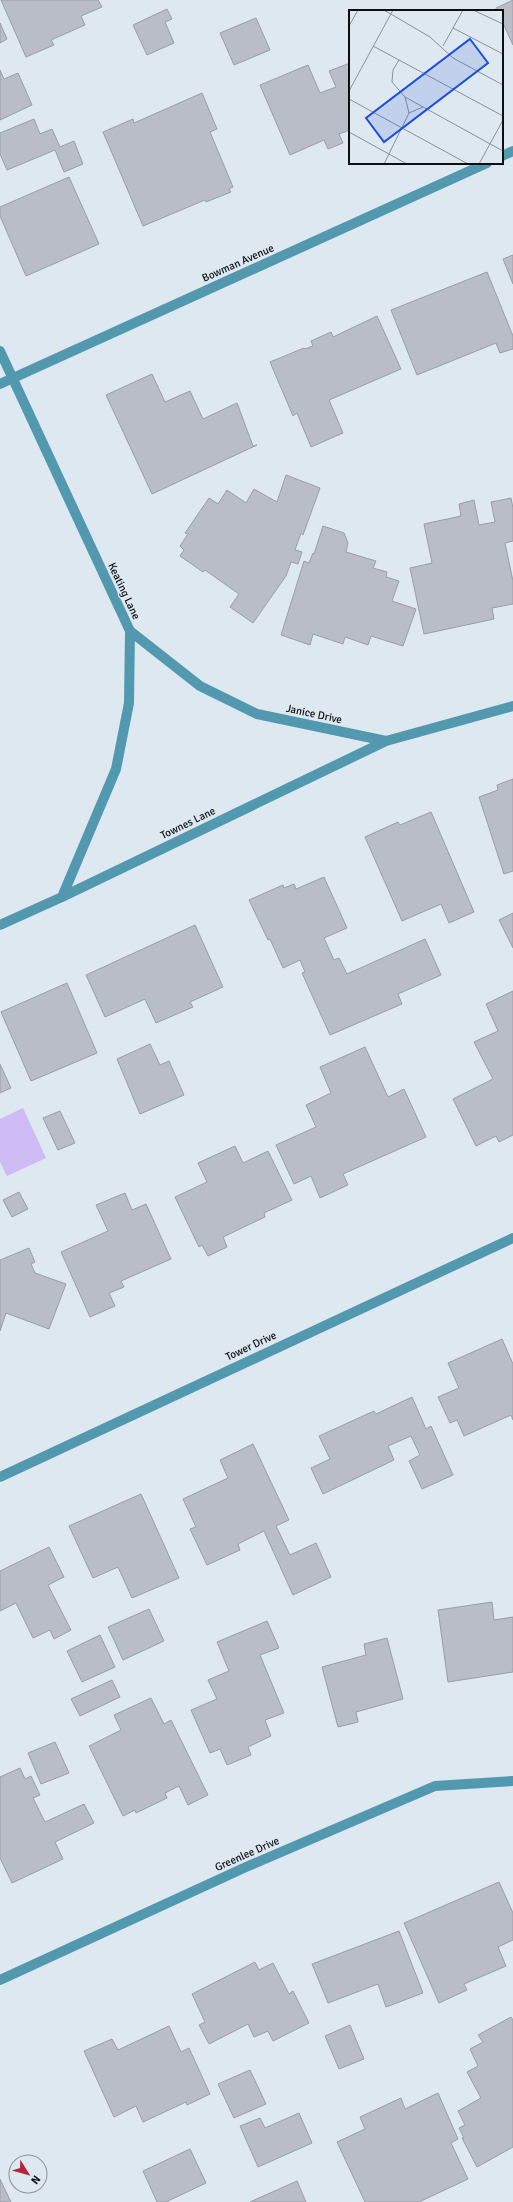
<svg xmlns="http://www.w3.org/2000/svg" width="513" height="2202" viewBox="0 0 513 2202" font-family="Signika,sans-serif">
  <rect width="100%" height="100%" fill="#dee8f1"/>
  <path fill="#cebbf4" d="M 23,1108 L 46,1158 L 7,1176 L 0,1162 L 0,1119 Z"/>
  <path fill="#b9bdc8" stroke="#9a9da8" d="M 1,0 L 98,0 L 102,7 L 81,16 L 85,25 L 51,40 L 54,45 L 26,57 Z
    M 513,0 L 513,45 L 502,21 L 502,11 L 497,11 L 496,8 Z
    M 167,9 L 172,19 L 165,22 L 174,43 L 147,55 L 133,25 Z
    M 256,18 L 270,50 L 234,65 L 220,33 Z
    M 0,23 L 7,39 L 0,43 Z
    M 350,63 L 350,130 L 339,134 L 343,143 L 328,149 L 324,140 L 290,155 L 260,85 L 308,65 L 320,93 L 336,87 L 329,71 Z
    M 0,70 L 4,79 L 18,73 L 32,105 L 0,120 Z
    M 202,93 L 217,129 L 210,132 L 233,187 L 229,189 L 231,192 L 206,202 L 205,200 L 143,226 L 103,132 L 133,119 L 134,123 Z
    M 34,119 L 40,134 L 52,129 L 60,147 L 74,141 L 83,164 L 64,172 L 55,150 L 7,170 L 0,154 L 0,133 Z
    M 69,177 L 99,244 L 26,276 L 0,216 L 0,207 Z
    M 513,255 L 513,284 L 503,259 Z
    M 487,272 L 513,336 L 513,349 L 500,353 L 496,343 L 417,375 L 391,310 Z
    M 377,316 L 401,369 L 329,400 L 343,433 L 311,447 L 297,413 L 293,416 L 270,362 L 304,348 L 305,349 L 313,346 L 311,341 L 331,332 L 333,337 Z
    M 152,374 L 165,402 L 190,391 L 203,419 L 237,403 L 253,446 L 257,445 L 152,494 L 106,395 Z
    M 286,475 L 320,488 L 303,535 L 301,533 L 295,550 L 302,552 L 298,564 L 291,562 L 286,576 L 253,623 L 230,607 L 239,594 L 205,570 L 203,572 L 180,556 L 184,550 L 180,546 L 188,534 L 185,533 L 209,498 L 218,504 L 227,490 L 246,503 L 254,489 L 277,502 Z
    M 511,498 L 513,508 L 513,541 L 505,543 L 513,581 L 513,604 L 492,608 L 494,619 L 424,634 L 410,568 L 432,563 L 424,524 L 461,516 L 459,504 L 474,500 L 479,525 L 495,522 L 491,502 Z
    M 323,526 L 344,533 L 348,543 L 346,552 L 376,561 L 373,568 L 387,572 L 386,577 L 399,581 L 392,601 L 416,609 L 403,646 L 371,636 L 368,645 L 345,637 L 343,644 L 313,634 L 310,645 L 281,635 L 304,561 L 309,563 L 313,553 L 314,554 Z
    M 513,779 L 513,871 L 504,874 L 479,797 L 498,790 L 497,785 Z
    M 431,812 L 474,912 L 449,923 L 441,904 L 402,921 L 365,837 L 398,822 L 400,825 Z
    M 324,877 L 347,928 L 324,938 L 334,960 L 339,958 L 347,974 L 425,939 L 441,975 L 398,994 L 402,1004 L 330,1035 L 302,973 L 305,972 L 300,960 L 283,968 L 270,939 L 268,940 L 249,900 L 283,885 L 284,888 L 294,884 L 296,889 Z
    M 513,913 L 513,948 L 499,920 Z
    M 195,925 L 223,987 L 190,1002 L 193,1007 L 156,1023 L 145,999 L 105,1017 L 86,975 Z
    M 67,983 L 97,1053 L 31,1081 L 1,1012 Z
    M 513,991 L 513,1135 L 499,1142 L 496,1136 L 476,1146 L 453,1099 L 493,1079 L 474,1042 L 498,1031 L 486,1004 Z
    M 150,1044 L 160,1065 L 169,1061 L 184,1095 L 140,1114 L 117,1059 Z
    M 365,1047 L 388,1097 L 404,1089 L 426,1137 L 343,1174 L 348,1185 L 320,1198 L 311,1176 L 294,1184 L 276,1145 L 316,1127 L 306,1105 L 331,1093 L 320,1067 Z
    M 0,1064 L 11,1088 L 0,1093 Z
    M 60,1111 L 75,1143 L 58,1150 L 43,1118 Z
    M 235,1146 L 243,1163 L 268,1151 L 292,1200 L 264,1213 L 265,1217 L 223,1237 L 227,1247 L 208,1256 L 202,1245 L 199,1247 L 175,1197 L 207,1182 L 198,1163 Z
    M 19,1192 L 28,1209 L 12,1217 L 3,1200 Z
    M 125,1193 L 132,1210 L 146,1204 L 171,1259 L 121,1281 L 124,1287 L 109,1293 L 115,1306 L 90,1317 L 61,1252 L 108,1231 L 96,1205 Z
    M 29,1248 L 35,1262 L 31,1264 L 35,1273 L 66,1284 L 49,1329 L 6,1313 L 0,1331 L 0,1260 Z
    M 502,1339 L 513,1364 L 513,1420 L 511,1415 L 464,1436 L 457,1420 L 450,1423 L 438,1397 L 459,1388 L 448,1363 Z
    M 412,1397 L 426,1429 L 431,1426 L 453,1475 L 422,1489 L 409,1461 L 420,1455 L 411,1436 L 388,1446 L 394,1460 L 323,1494 L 311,1468 L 330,1459 L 319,1436 L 374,1411 L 376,1414 Z
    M 253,1444 L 289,1520 L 276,1526 L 290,1555 L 316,1543 L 331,1577 L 293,1595 L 264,1531 L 238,1544 L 240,1550 L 207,1565 L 190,1529 L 196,1527 L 183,1499 L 228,1478 L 220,1460 Z
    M 141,1494 L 179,1578 L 132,1598 L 118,1567 L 93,1578 L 69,1526 Z
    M 49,1547 L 64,1577 L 48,1585 L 71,1630 L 54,1639 L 50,1630 L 33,1638 L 16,1603 L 0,1611 L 0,1571 Z
    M 492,1602 L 494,1620 L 513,1617 L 513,1672 L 448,1682 L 438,1610 Z
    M 149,1609 L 164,1641 L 123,1660 L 108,1627 Z
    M 267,1621 L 279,1648 L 260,1655 L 284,1713 L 265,1720 L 271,1736 L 248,1747 L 251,1755 L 227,1765 L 220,1749 L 210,1753 L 191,1710 L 217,1699 L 208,1680 L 229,1671 L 217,1642 Z
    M 100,1635 L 115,1667 L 82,1682 L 67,1651 Z
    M 387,1638 L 403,1699 L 356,1712 L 358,1722 L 338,1727 L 322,1667 L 366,1655 L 364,1644 Z
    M 112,1680 L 120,1697 L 80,1716 L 71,1699 Z
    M 151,1698 L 164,1724 L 171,1720 L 208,1795 L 188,1805 L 179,1786 L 165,1793 L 167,1798 L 136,1813 L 135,1810 L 123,1816 L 89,1746 L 121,1730 L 114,1715 Z
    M 55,1742 L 69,1773 L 41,1784 L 28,1753 Z
    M 20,1768 L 25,1779 L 31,1776 L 40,1795 L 33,1798 L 45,1822 L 84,1804 L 94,1823 L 55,1842 L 63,1859 L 12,1883 L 0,1858 L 0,1777 Z
    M 499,1882 L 513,1913 L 513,1940 L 498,1947 L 506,1966 L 464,1984 L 467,1990 L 439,2003 L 404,1923 Z
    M 399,1931 L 423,1993 L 386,2007 L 378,1984 L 328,2003 L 312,1964 Z
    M 255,1962 L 259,1970 L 273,1963 L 289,1994 L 293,1991 L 309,2023 L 273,2041 L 268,2031 L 254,2037 L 248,2024 L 209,2044 L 199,2025 L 205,2022 L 192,1994 Z
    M 511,2017 L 513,2020 L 513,2147 L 477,2167 L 462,2138 L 464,2138 L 459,2128 L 465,2125 L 458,2111 L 481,2098 L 467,2072 L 478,2066 L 470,2049 L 483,2042 L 478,2035 Z
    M 350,2025 L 364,2059 L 339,2069 L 325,2036 Z
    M 169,2026 L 181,2052 L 189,2048 L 210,2094 L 187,2105 L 186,2102 L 143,2122 L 136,2106 L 114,2117 L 84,2051 L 112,2039 L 118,2050 Z
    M 250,2070 L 266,2104 L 234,2118 L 218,2084 Z
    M 438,2093 L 458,2139 L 451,2143 L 468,2179 L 419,2202 L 365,2202 L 337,2142 L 365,2129 L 360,2117 L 401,2098 L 405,2109 Z
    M 299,2113 L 312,2143 L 258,2167 L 240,2126 L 260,2118 L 265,2128 Z
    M 190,2149 L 206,2183 L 166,2202 L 157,2202 L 143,2171 Z
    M 0,2179 L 11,2202 L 0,2202 Z
    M 297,2181 L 306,2202 L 250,2202 Z"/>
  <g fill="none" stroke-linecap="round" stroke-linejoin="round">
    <path stroke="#5299af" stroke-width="10" d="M 502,156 L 513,151
      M 0,351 L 130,631 L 129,703 L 116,769 L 62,897
      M 0,384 L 487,163
      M 130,631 L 200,686 L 257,714 L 386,741 L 513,706
      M 0,925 L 62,897 L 386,741
      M 0,1477 L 513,1238
      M 0,1980 L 246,1867 L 435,1786 L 513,1781"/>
  </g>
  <g text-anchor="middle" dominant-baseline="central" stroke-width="3" stroke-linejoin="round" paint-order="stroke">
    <g font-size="11" fill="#0b0f12" stroke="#dee8f1">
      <text transform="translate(238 263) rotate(-24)">Bowman Avenue</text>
      <text transform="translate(124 591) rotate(65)">Keating Lane</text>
      <text transform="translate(314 714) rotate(12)">Janice Drive</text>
      <text transform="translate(188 823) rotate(-26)">Townes Lane</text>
      <text transform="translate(251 1346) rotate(-25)">Tower Drive</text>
      <text transform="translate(247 1854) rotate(-24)">Greenlee Drive</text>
    </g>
  </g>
  <g transform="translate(349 10)">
    <rect width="154" height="154" fill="#dee8f1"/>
    <path fill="none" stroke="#8a9198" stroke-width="1" d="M 35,0 L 81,27 L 104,48 L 154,75M 124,0 L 154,14M 0,16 L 9,0M 104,18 L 154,44M 24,36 L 154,106M 94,36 L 114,0M 50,50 L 44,60 L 43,72 L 56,87 L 60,103M 0,81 L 44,0M 56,87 L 154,141M 0,89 L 119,154M 0,122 L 58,154M 35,154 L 60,103 L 74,97M 130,154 L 154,110"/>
    <path fill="#1d4ed8" fill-opacity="0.15" stroke="#1d4ed8" stroke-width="2" d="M 121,29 L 139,53 L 35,132 L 17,108 Z"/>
    <rect width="154" height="154" fill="none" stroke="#0b0f12" stroke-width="2"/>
  </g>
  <g transform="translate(28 2174) rotate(127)"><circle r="19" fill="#dee8f1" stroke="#8a9198"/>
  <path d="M0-3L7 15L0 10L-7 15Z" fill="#b7253a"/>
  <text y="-6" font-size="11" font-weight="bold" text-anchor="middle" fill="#0b0f12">N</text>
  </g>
</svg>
